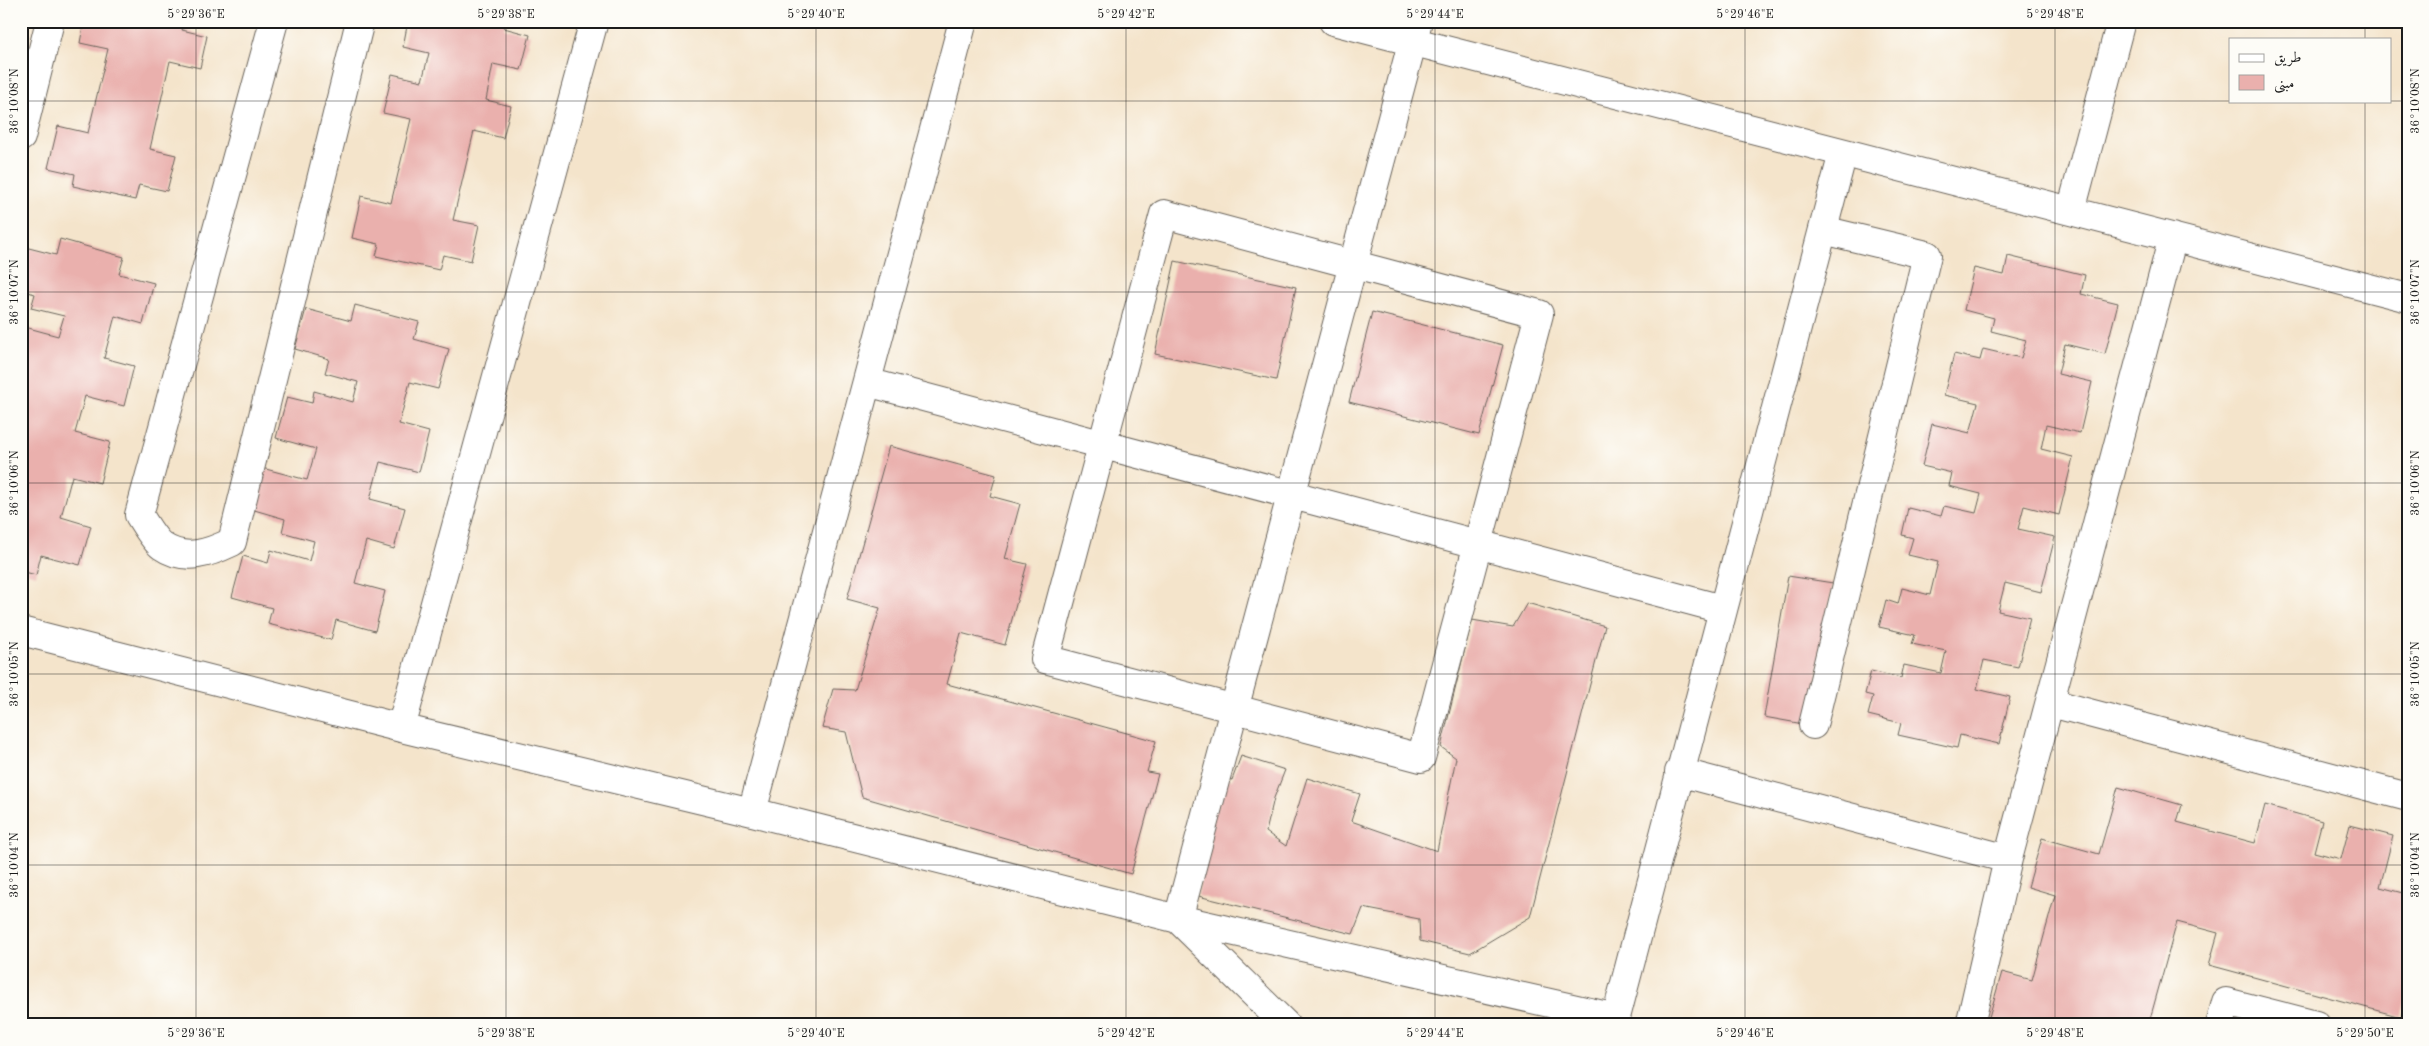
<svg xmlns="http://www.w3.org/2000/svg" width="2429" height="1046" viewBox="0 0 2429 1046" font-family="'Old Standard TT',Amiri,serif">
  <rect width="100%" height="100%" fill="#fdfcf7"/>
  <filter id="ink" filterUnits="userSpaceOnUse"><feTurbulence type="fractalNoise" baseFrequency=".02" numOctaves="2"/><feDisplacementMap in="SourceGraphic" scale="10" xChannelSelector="R" yChannelSelector="G"/><feConvolveMatrix kernelMatrix="1 2 1 2 8 2 1 2 1" color-interpolation-filters="sRGB"/></filter>
  <filter id="wash" filterUnits="userSpaceOnUse"><feTurbulence type="fractalNoise" baseFrequency=".0096" numOctaves="4" result="noise"/><feDisplacementMap in="SourceGraphic" scale="20" xChannelSelector="R" yChannelSelector="G"/><feGaussianBlur stdDeviation="1.12" result="paint"/><feColorMatrix in="noise" values="0 0 0 0 0 0 0 0 0 0 0 0 0 0 0 0 0 1.4 0 .05"/><feComposite in="paint" operator="in"/></filter>
  <g filter="url(#wash)">
    <rect width="100%" height="100%" fill="#f4e4cb"/>
    <g id="blocks">
      <path fill="#eab0ad" d="M 84,21 L 184,21 L 182,30 L 207,36 L 200,68 L 170,61 L 150,149 L 176,155 L 167,191 L 139,185 L 135,200 L 73,186 L 75,174 L 48,168 L 58,126 L 88,133 L 108,49 L 80,43 Z
        M 408,21 L 506,21 L 504,28 L 530,35 L 521,70 L 493,64 L 486,100 L 511,106 L 503,138 L 474,131 L 453,220 L 479,225 L 471,261 L 443,255 L 439,270 L 376,256 L 379,244 L 352,238 L 361,196 L 391,203 L 411,119 L 383,113 L 392,74 L 422,81 L 429,53 L 403,47 Z
        M 60,239 L 124,257 L 119,274 L 154,283 L 143,324 L 115,316 L 104,358 L 134,366 L 124,406 L 85,396 L 80,415 L 75,433 L 110,442 L 100,483 L 72,476 L 61,517 L 91,526 L 80,565 L 41,555 L 36,575 L 21,571 L 21,326 L 58,336 L 64,316 L 31,308 L 35,294 L 21,290 L 21,246 L 56,255 Z
        M 2008,256 L 2085,275 L 2081,294 L 2118,303 L 2105,354 L 2065,344 L 2058,374 L 2092,382 L 2080,433 L 2046,425 L 2041,449 L 2073,457 L 2059,515 L 2024,506 L 2018,529 L 2055,537 L 2041,592 L 2005,583 L 1998,611 L 2030,618 L 2018,667 L 1984,660 L 1977,689 L 2010,697 L 1999,744 L 1960,735 L 1957,748 L 1898,735 L 1901,723 L 1868,715 L 1873,696 L 1865,694 L 1871,671 L 1901,678 L 1904,665 L 1941,673 L 1946,651 L 1912,644 L 1915,635 L 1879,627 L 1886,600 L 1898,604 L 1902,588 L 1930,595 L 1938,562 L 1908,555 L 1913,538 L 1902,535 L 1908,508 L 1941,516 L 1944,506 L 1976,513 L 1981,494 L 1949,486 L 1952,473 L 1922,466 L 1932,424 L 1970,433 L 1978,403 L 1944,395 L 1954,354 L 1980,360 L 1983,349 L 2021,358 L 2026,340 L 1991,331 L 1994,318 L 1964,310 L 1974,268 L 2004,275 Z
        M 1175,261 L 1296,287 L 1276,380 L 1155,354 Z
        M 355,305 L 419,322 L 414,339 L 449,349 L 438,389 L 410,382 L 399,424 L 429,432 L 419,472 L 380,462 L 370,499 L 405,508 L 394,549 L 366,541 L 355,583 L 385,591 L 375,631 L 336,620 L 331,640 L 268,624 L 272,608 L 232,597 L 243,556 L 268,563 L 271,550 L 309,561 L 314,541 L 282,532 L 285,519 L 251,509 L 262,468 L 307,480 L 316,449 L 276,438 L 287,397 L 312,403 L 314,391 L 353,402 L 358,382 L 325,373 L 329,359 L 295,349 L 306,309 L 351,321 Z
        M 1372,312 L 1503,345 L 1479,435 L 1349,402 Z
        M 889,446 L 996,475 L 990,496 L 1020,504 L 1005,559 L 1027,564 L 1005,645 L 961,633 L 947,684 L 1156,741 L 1147,772 L 1158,774 L 1131,874 L 862,797 L 846,732 L 822,728 L 833,689 L 855,690 L 880,608 L 847,599 Z
        M 1788,576 L 1833,583 L 1809,725 L 1764,717 Z
        M 1527,603 L 1605,626 L 1530,917 L 1470,953 L 1420,941 L 1419,919 L 1363,908 L 1353,934 L 1198,896 L 1216,775 L 1232,780 L 1241,756 L 1285,770 L 1274,798 L 1266,832 L 1286,846 L 1307,778 L 1360,794 L 1351,821 L 1437,851 L 1456,758 L 1441,747 L 1472,620 L 1513,627 Z
        M 2118,787 L 2182,805 L 2177,822 L 2255,843 L 2265,805 L 2322,821 L 2314,852 L 2341,859 L 2350,825 L 2393,836 L 2380,887 L 2408,894 L 2408,994 L 2401,1017 L 2209,965 L 2218,933 L 2177,922 L 2150,1019 L 2171,1025 L 2012,1025 L 1989,1017 L 2002,972 L 2032,980 L 2055,895 L 2028,887 L 2042,838 L 2099,854 Z"/>
    </g>
  </g>
  <g filter="url(#ink)">
    <use href="#blocks" fill-opacity="0" stroke="#686259" stroke-width="1"/>
    <g fill="none" stroke-linecap="round" stroke-linejoin="round">
      <g stroke="#686259" stroke-width="30">
        <path id="minor" d="M 274,21 L 139,515 C 145,524 153,539 162,546 C 185,562 209,553 232,542 L 360,21
          M 1333,21 L 2408,298
          M 21,137 L 50,21
          M 2071,211 L 2121,21
          M 1164,214 L 1539,314 L 1421,758 L 1045,659 Z
          M 867,382 L 1722,609
          M 21,631 L 401,728 L 752,812 L 1178,919 L 1616,1018
          M 2051,703 L 2408,797
          M 1813,725 L 1927,255 L 1823,230
          M 401,728 L 594,21
          M 1679,772 L 2008,859
          M 752,812 L 963,21
          M 1286,1025 L 1178,919 L 1418,21
          M 1614,1025 L 1843,153
          M 1970,1025 L 2008,859 L 2173,237
          M 2220,1025 L 2226,1002 L 2316,1025"/>
      </g>
      <use href="#minor" stroke="#fff" stroke-width="28"/>
    </g>
  </g>
  <path fill="none" stroke="#1c1c1c" stroke-width="1" stroke-opacity="0.45" d="M 196,21 L 196,1025M 506,21 L 506,1025M 816,21 L 816,1025M 1126,21 L 1126,1025M 1435,21 L 1435,1025M 1745,21 L 1745,1025M 2055,21 L 2055,1025M 2365,21 L 2365,39M 21,101 L 2408,101M 2365,101 L 2365,1025M 21,292 L 2408,292M 21,483 L 2408,483M 21,674 L 2408,674M 21,865 L 2408,865"/>
  <rect width="2429" height="1046" fill="none" stroke="#fdfcf7" stroke-width="55"/>
  <rect x="2229" y="38" width="162" height="65" fill="#fdfcf7" stroke="#a3a29f"/>
  <rect x="2239" y="54" width="25" height="8" fill="#ffffff" stroke="#a3a29f"/>
  <text x="2274" y="62" font-size="15" fill="#1c1c1c">طريق</text>
  <rect x="2239" y="75" width="25" height="15" fill="#eab0ad" stroke="#a3a29f"/>
  <text x="2274" y="88" font-size="15" fill="#1c1c1c">مبنى</text>
  <rect x="28" y="28" width="2374" height="990" fill="none" stroke="#1c1c1c" stroke-width="2"/>
  <g font-size="12" text-anchor="middle" fill="#1c1c1c">
    <text x="196" y="18">5°29'36"E</text>
    <text x="506" y="18">5°29'38"E</text>
    <text x="816" y="18">5°29'40"E</text>
    <text x="1126" y="18">5°29'42"E</text>
    <text x="1435" y="18">5°29'44"E</text>
    <text x="1745" y="18">5°29'46"E</text>
    <text x="2055" y="18">5°29'48"E</text>
    <text transform="translate(14 101) rotate(-90)" y="4">36°10'08"N</text>
    <text transform="translate(2415 101) rotate(-90)" y="4">36°10'08"N</text>
    <text transform="translate(14 292) rotate(-90)" y="4">36°10'07"N</text>
    <text transform="translate(2415 292) rotate(-90)" y="4">36°10'07"N</text>
    <text transform="translate(14 483) rotate(-90)" y="4">36°10'06"N</text>
    <text transform="translate(2415 483) rotate(-90)" y="4">36°10'06"N</text>
    <text transform="translate(14 674) rotate(-90)" y="4">36°10'05"N</text>
    <text transform="translate(2415 674) rotate(-90)" y="4">36°10'05"N</text>
    <text transform="translate(14 865) rotate(-90)" y="4">36°10'04"N</text>
    <text transform="translate(2415 865) rotate(-90)" y="4">36°10'04"N</text>
    <text x="196" y="1037">5°29'36"E</text>
    <text x="506" y="1037">5°29'38"E</text>
    <text x="816" y="1037">5°29'40"E</text>
    <text x="1126" y="1037">5°29'42"E</text>
    <text x="1435" y="1037">5°29'44"E</text>
    <text x="1745" y="1037">5°29'46"E</text>
    <text x="2055" y="1037">5°29'48"E</text>
    <text x="2365" y="1037">5°29'50"E</text>
  </g>
</svg>
